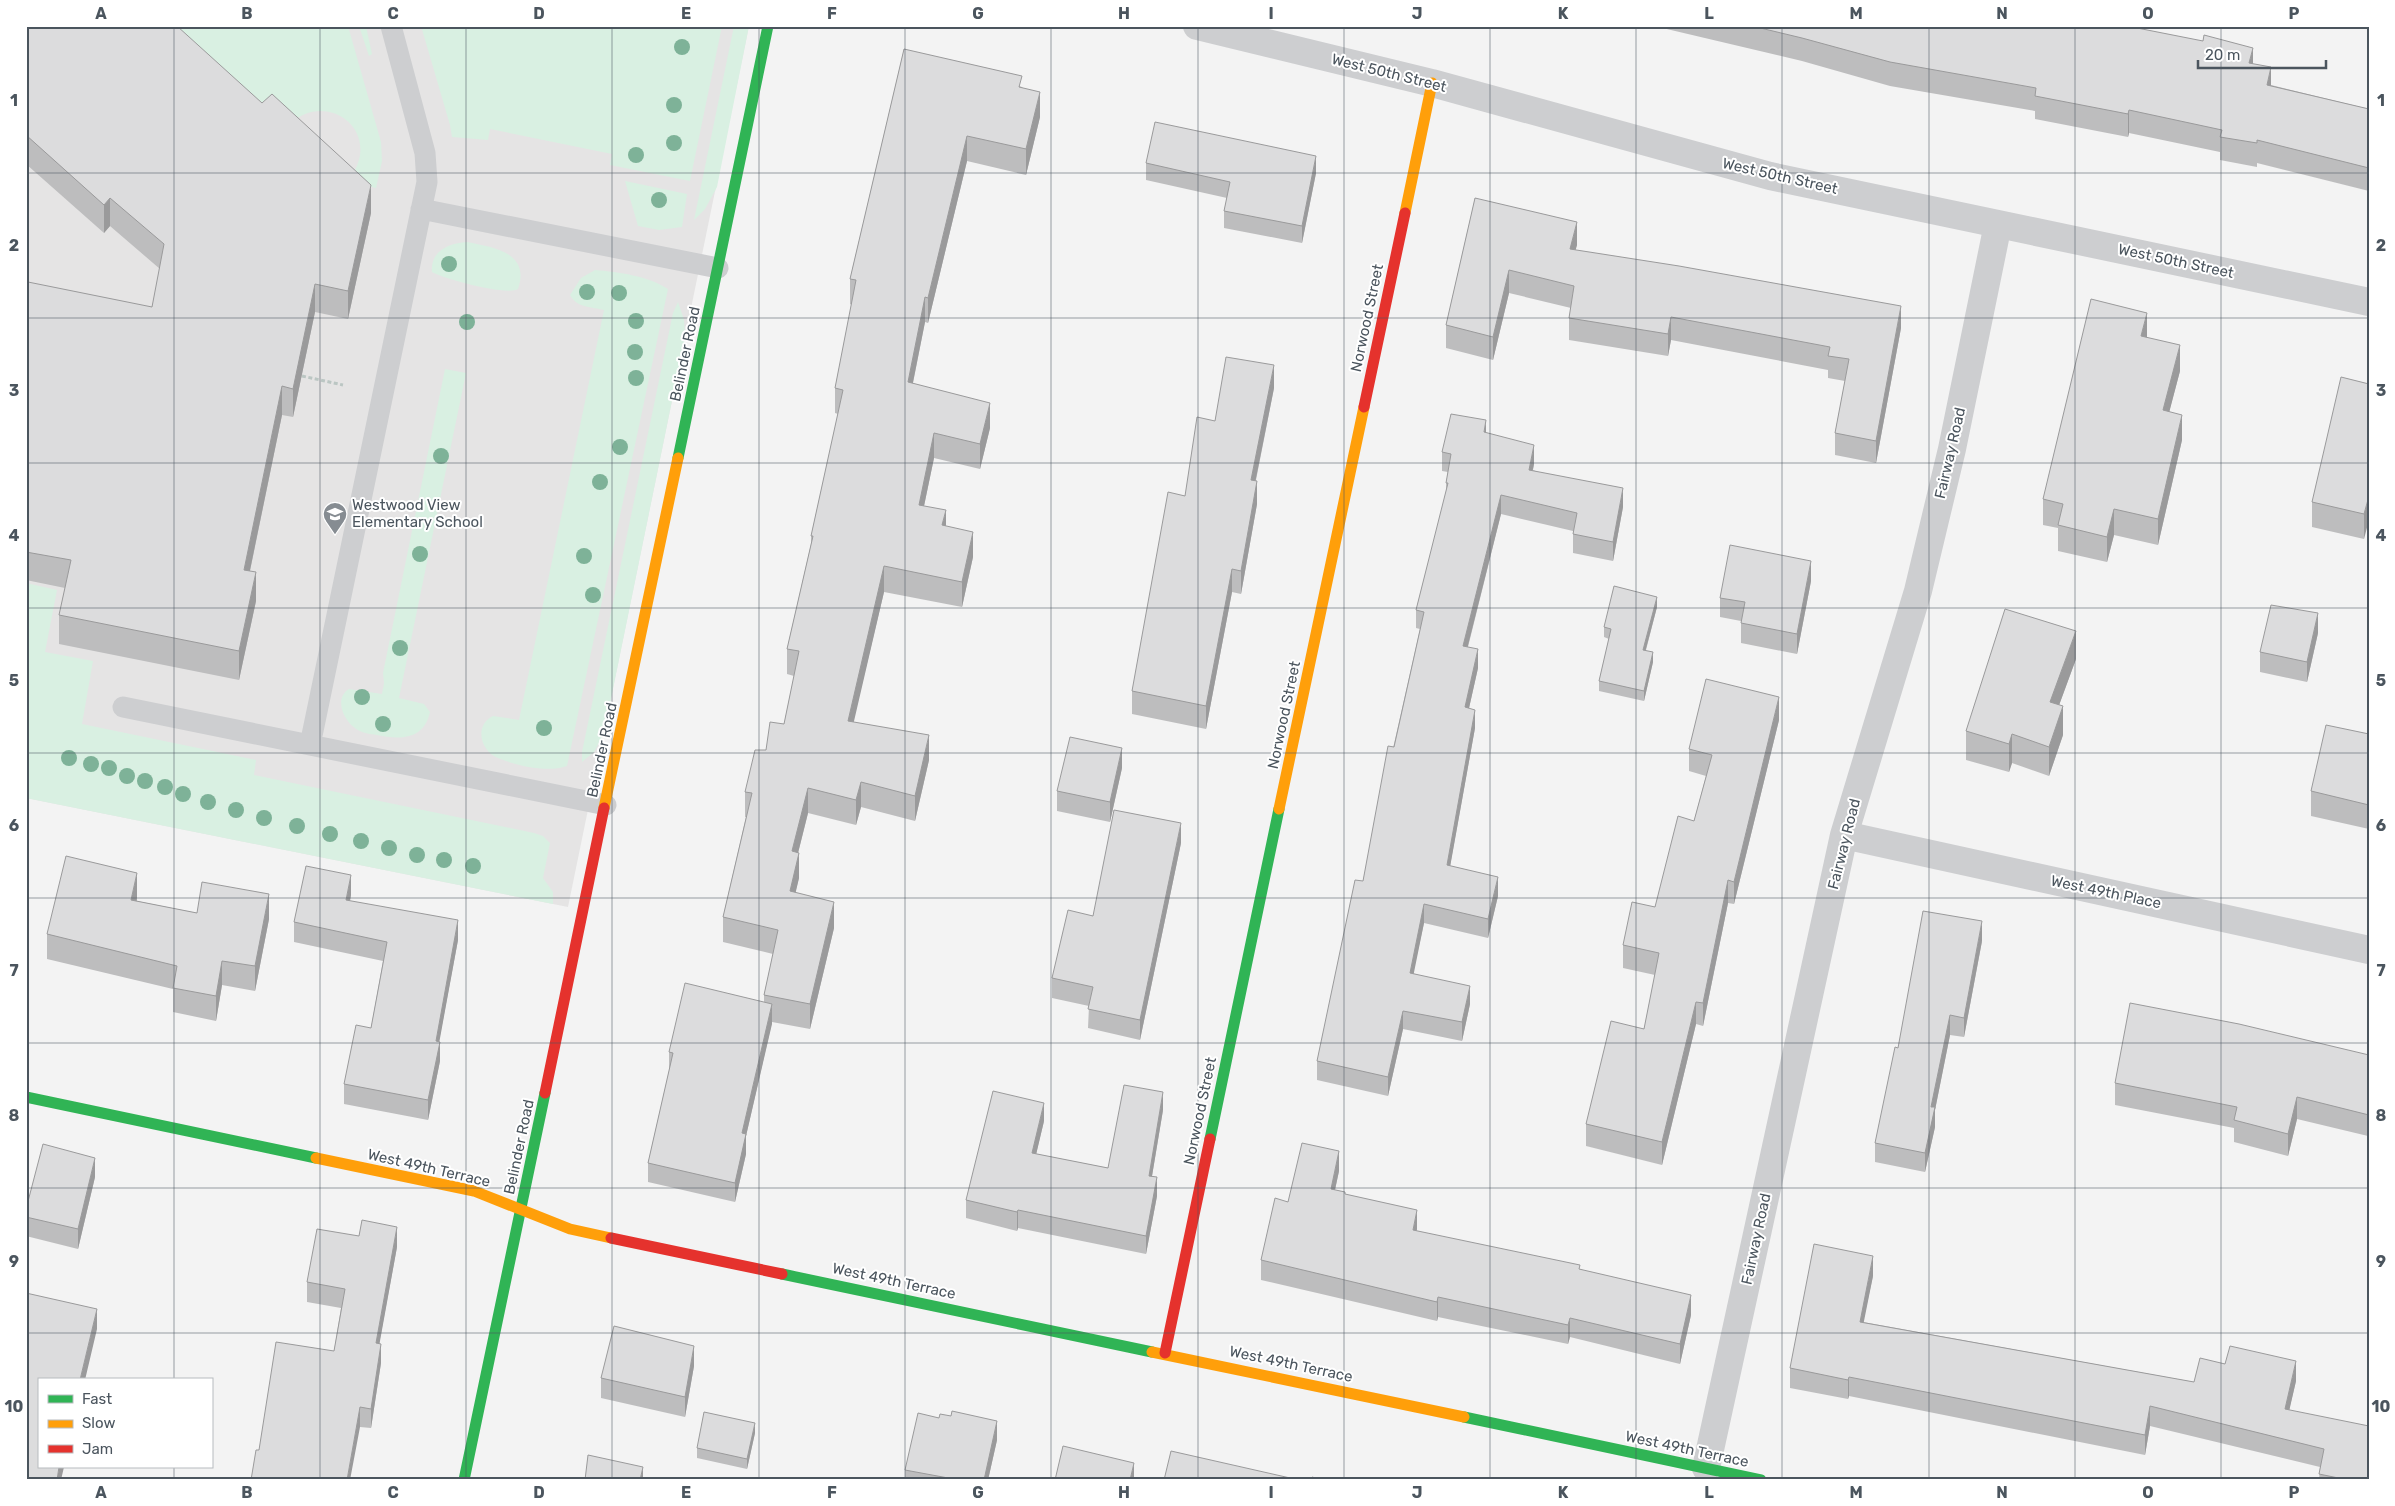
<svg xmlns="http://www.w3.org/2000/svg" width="2395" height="1506" viewBox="0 0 2395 1506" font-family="Rubik,sans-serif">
  <rect width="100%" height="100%" fill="#f3f3f3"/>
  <path fill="#e5e4e4" d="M 26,26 L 749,26 L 568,907 L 26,798 Z"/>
  <path fill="#d9f0e2" d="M 146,26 L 348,26 L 381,142 L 382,161 L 376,188 L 360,184 L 352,175 C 382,129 325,89 289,125 Z
    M 359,26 L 366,26 L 372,54 L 369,56 Z
    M 421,26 L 722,26 L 690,181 L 610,165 L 612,154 L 490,129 L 488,140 L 452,137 L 450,125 Z
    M 734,26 L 749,26 L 717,187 L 705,209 L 694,220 Z
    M 625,181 L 687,194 L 682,227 L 659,230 L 638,226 Z
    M 467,242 C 492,247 531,252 518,289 C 506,296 445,279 432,272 C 430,251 449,243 467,242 Z
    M 595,270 C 619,272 648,276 668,289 L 567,766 C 547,773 518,766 498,758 C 480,751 474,725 493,716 L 519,720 L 604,310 C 592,307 577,308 570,295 L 581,278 Z
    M 678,302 L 684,320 L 685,337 L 604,733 L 594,752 L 582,762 L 582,752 L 673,313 Z
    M 445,369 L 466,373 L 399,698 L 424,704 L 430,712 C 424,740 400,740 377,735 C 370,734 361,733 355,728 C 343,720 334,698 349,689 L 382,694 L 384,683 L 383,673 Z
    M 26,583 L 57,590 L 45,652 L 93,661 L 82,724 L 256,760 L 254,775 L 534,833 L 543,836 L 550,843 L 543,878 L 553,892 L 553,904 L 26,798 Z"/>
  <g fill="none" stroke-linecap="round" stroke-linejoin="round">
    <path stroke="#bbc6c3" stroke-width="3" stroke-dasharray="4 2.5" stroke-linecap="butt" d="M 302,376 L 343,385"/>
    <path stroke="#cdced0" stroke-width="21" d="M 391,26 L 425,153 L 427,182 L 310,745 L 606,805
      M 421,209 L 718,268
      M 123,707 L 310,745"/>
    <path stroke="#cdced0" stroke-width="28" d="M 1197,26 L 1432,83 L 1770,176 L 2369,302
      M 1844,835 L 2369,950
      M 1706,1468 L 1844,835 L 1918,591 L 1952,449 L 1998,224"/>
    <path stroke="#30b455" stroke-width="11" d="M 678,458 L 768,26
      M 26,1097 L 316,1158
      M 1210,1139 L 1279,809
      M 782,1274 L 1152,1352
      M 1464,1417 L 1761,1480
      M 464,1480 L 545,1093"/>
    <path stroke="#ff9f0a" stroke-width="11" d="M 1405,213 L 1432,83
      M 604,808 L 678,458
      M 1279,809 L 1364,407
      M 316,1158 L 474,1191 L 570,1229 L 611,1238
      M 1152,1352 L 1464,1417"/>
    <path stroke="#e5322d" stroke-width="11" d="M 1364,407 L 1405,213
      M 545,1093 L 604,808
      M 611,1238 L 782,1274
      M 1165,1353 L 1210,1139"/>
  </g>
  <g fill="#7eb298">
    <circle cx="682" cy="47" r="8"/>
    <circle cx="674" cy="105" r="8"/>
    <circle cx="674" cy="143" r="8"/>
    <circle cx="636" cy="155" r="8"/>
    <circle cx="659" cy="200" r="8"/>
    <circle cx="449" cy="264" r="8"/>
    <circle cx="587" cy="292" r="8"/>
    <circle cx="619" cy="293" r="8"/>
    <circle cx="636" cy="321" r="8"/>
    <circle cx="467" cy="322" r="8"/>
    <circle cx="635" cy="352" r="8"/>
    <circle cx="636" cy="378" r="8"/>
    <circle cx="620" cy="447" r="8"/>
    <circle cx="441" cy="456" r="8"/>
    <circle cx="600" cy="482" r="8"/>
    <circle cx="420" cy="554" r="8"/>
    <circle cx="584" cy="556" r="8"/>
    <circle cx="593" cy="595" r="8"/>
    <circle cx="400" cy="648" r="8"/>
    <circle cx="362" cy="697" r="8"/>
    <circle cx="383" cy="724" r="8"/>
    <circle cx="544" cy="728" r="8"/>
    <circle cx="69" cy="758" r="8"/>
    <circle cx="91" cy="764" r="8"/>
    <circle cx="109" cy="768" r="8"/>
    <circle cx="127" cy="776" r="8"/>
    <circle cx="145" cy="781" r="8"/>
    <circle cx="165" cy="787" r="8"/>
    <circle cx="183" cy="794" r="8"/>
    <circle cx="208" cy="802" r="8"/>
    <circle cx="236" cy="810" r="8"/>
    <circle cx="264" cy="818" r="8"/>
    <circle cx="297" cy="826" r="8"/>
    <circle cx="330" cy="834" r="8"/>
    <circle cx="361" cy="841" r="8"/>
    <circle cx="389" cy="848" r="8"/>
    <circle cx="417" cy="855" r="8"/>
    <circle cx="444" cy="860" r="8"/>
    <circle cx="473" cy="866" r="8"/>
  </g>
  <path fill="#bdbdbe" d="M 26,26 L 371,213 L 348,319 L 315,312 L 293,417 L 282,415 L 250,571 L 256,601 L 239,680 L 59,644 L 59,615 L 65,588 L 26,580 L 26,293 L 152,307 L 160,269 L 110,226 L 104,233 L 26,164 Z
    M 1654,26 L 2127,26 L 2253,64 L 2271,85 L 2369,109 L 2369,191 L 2257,163 L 2257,167 L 2220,160 L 2220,152 L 2129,133 L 2128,137 L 2035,119 L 2035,111 L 1890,86 L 1802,61 Z
    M 904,49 L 1022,87 L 1040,117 L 1026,175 L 967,161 L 928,323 L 925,322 L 913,383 L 990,428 L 980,469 L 934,458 L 924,506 L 946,526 L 973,557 L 962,607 L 884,592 L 853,722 L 929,760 L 915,821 L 861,807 L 856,825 L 808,813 L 798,853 L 799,878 L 795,893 L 834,928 L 810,1029 L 772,1022 L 746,1136 L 746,1154 L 735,1202 L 648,1182 L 648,1163 L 669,1071 L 669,1052 L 764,1002 L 764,995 L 773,954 L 723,942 L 723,917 L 746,817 L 745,817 L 745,792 L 766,750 L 784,724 L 794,676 L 787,674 L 787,649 L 811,544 L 811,536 L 838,414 L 835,413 L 835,388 L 852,305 L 850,304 L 850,279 Z
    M 1146,163 L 1316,173 L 1302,243 L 1224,228 L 1224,211 L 1227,198 L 1146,180 Z
    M 1475,198 L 1577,245 L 1575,250 L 1901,328 L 1876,463 L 1835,455 L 1835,433 L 1845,381 L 1828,378 L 1828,370 L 1671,340 L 1668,356 L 1569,340 L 1569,318 L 1571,308 L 1509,293 L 1493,360 L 1446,348 L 1446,325 Z
    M 2147,337 L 2180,371 L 2169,412 L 2182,440 L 2158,545 L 2114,535 L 2107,562 L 2058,551 L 2058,528 L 2043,525 L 2043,499 Z
    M 2369,384 L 2364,539 L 2312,527 L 2312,502 Z
    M 1274,388 L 1256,480 L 1257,504 L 1241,594 L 1232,592 L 1206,729 L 1132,714 L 1132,691 L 1185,496 L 1215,421 Z
    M 1486,433 L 1534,464 L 1533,470 L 1623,507 L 1613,561 L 1573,553 L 1573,531 L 1501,514 L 1468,647 L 1478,668 L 1469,708 L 1475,728 L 1450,866 L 1498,896 L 1488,938 L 1424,923 L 1413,973 L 1470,1004 L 1462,1041 L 1403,1029 L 1388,1096 L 1317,1080 L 1317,1061 L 1363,881 L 1420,629 L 1416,628 L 1416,610 L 1446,494 L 1446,483 L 1448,472 L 1442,471 L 1442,452 Z
    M 1811,581 L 1797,654 L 1741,643 L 1741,621 L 1720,617 L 1720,598 Z
    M 1657,607 L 1646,650 L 1653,662 L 1644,701 L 1599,691 L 1599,681 L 1609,639 L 1604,637 L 1604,627 Z
    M 2318,633 L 2307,682 L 2260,672 L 2260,652 Z
    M 2076,659 L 2059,705 L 2063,735 L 2049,776 L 2012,763 L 2009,772 L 1966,760 L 1966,731 Z
    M 1779,720 L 1734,904 L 1728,903 L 1703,1026 L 1696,1024 L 1662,1165 L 1586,1146 L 1586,1124 L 1644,1029 L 1655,975 L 1623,968 L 1623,945 L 1655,907 L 1694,821 L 1706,776 L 1689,771 L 1689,749 Z
    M 2369,734 L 2369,829 L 2311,816 L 2311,791 Z
    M 1122,768 L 1110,822 L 1057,811 L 1057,791 Z
    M 1181,843 L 1140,1040 L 1088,1028 L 1089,1006 L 1052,998 L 1052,978 L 1093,916 Z
    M 351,895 L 350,901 L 458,940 L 439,1041 L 440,1061 L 428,1120 L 344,1104 L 344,1084 L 371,1028 L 383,961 L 294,942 L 294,922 Z
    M 137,898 L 137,901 L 197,913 L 269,919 L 255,991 L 222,985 L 216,1021 L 173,1012 L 173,989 L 47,959 L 47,934 Z
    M 1982,941 L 1964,1037 L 1950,1035 L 1935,1110 L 1935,1127 L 1925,1172 L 1875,1162 L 1875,1143 L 1898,1048 Z
    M 2369,1055 L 2369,1143 L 2368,1143 L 2368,1136 L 2297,1119 L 2288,1156 L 2234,1142 L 2234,1128 L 2115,1105 L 2115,1083 Z
    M 1163,1110 L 1152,1176 L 1157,1196 L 1146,1254 L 1018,1228 L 1017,1231 L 966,1218 L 966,1200 L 1044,1121 L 1036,1154 L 1108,1168 Z
    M 1339,1171 L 1335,1190 L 1417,1229 L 1416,1231 L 1580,1269 L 1691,1315 L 1680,1364 L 1570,1337 L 1568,1344 L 1438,1317 L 1437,1321 L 1261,1280 L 1261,1260 L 1288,1202 Z
    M 95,1177 L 78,1249 L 26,1236 L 26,1209 Z
    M 397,1247 L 379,1344 L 381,1363 L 371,1428 L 360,1427 L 259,1450 L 334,1351 L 341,1308 L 307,1302 L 307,1282 Z
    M 1873,1276 L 1863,1322 L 2194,1382 L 2296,1381 L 2289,1410 L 2369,1480 L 2319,1480 L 2320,1467 L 2150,1426 L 2145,1455 L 1849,1396 L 1848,1399 L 1790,1388 L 1790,1368 Z
    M 694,1366 L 685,1417 L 601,1398 L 601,1378 Z
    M 951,1416 L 997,1440 L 988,1480 L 905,1480 L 905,1470 L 939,1418 Z
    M 755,1433 L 747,1469 L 697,1458 L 697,1448 Z"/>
  <path fill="#9a9a9b" d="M 2253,48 L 2253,71 L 2249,63 Z
    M 2271,67 L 2271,90 L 2267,85 Z
    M 1040,92 L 1040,117 L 1026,175 L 1026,149 Z
    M 2129,110 L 2129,133 L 2128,137 L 2128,114 Z
    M 967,136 L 967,161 L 928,323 L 928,298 Z
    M 1316,156 L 1316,173 L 1302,243 L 1302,226 Z
    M 371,185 L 371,213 L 348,319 L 348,291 Z
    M 110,198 L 110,226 L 104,233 L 104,205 Z
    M 1577,222 L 1577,245 L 1570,271 L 1570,249 Z
    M 1509,270 L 1509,293 L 1493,360 L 1493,337 Z
    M 315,284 L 315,312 L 293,417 L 293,389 Z
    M 925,297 L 925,322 L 908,407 L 908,382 Z
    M 1901,306 L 1901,328 L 1876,463 L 1876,441 Z
    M 2147,313 L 2147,339 L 2141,336 Z
    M 1671,317 L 1671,340 L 1668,356 L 1668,334 Z
    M 2180,345 L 2180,371 L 2163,436 L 2163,410 Z
    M 1274,365 L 1274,388 L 1251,503 L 1251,480 Z
    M 282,386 L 282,415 L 244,599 L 244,570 Z
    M 990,403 L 990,428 L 980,469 L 980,444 Z
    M 2182,415 L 2182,440 L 2158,545 L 2158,519 Z
    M 1486,420 L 1486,439 L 1484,432 Z
    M 934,433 L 934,458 L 919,530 L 919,505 Z
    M 1534,445 L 1534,464 L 1529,488 L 1529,470 Z
    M 1257,481 L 1257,504 L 1241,594 L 1241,571 Z
    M 1623,488 L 1623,507 L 1613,561 L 1613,542 Z
    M 1501,495 L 1501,514 L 1463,665 L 1463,646 Z
    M 2369,496 L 2369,520 L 2364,539 L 2364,514 Z
    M 2114,509 L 2114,535 L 2107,562 L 2107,537 Z
    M 946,510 L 946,536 L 942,525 Z
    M 973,532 L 973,557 L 962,607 L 962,582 Z
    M 1811,561 L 1811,581 L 1797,654 L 1797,634 Z
    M 884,566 L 884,592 L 848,747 L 848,721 Z
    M 1232,569 L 1232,592 L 1206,729 L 1206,706 Z
    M 256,572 L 256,601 L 239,680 L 239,651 Z
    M 1657,597 L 1657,607 L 1643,660 L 1643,650 Z
    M 2318,613 L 2318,633 L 2307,682 L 2307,662 Z
    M 2076,631 L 2076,659 L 2050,730 L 2050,702 Z
    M 1478,649 L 1478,668 L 1465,726 L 1465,707 Z
    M 1653,652 L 1653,662 L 1644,701 L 1644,691 Z
    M 1779,697 L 1779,720 L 1734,904 L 1734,882 Z
    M 2063,706 L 2063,735 L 2049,776 L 2049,747 Z
    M 1475,710 L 1475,728 L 1447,884 L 1447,865 Z
    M 2012,734 L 2012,763 L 2009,772 L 2009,744 Z
    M 929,735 L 929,760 L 915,821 L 915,796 Z
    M 1122,748 L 1122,768 L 1110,822 L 1110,802 Z
    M 861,782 L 861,807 L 856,825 L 856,800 Z
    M 808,788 L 808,813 L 792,877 L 792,851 Z
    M 1181,823 L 1181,843 L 1140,1040 L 1140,1020 Z
    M 799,853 L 799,878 L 790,917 L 790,891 Z
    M 137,873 L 137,898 L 131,925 L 131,900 Z
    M 351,875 L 351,895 L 346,920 L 346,900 Z
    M 1498,877 L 1498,896 L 1488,938 L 1488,919 Z
    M 1728,880 L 1728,903 L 1703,1026 L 1703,1003 Z
    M 269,894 L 269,919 L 255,991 L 255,966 Z
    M 834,902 L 834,928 L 810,1029 L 810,1004 Z
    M 1424,904 L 1424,923 L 1410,992 L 1410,973 Z
    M 458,920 L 458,940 L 436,1060 L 436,1041 Z
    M 1982,921 L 1982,941 L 1964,1037 L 1964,1018 Z
    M 222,961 L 222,985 L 216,1021 L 216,996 Z
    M 1470,986 L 1470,1004 L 1462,1041 L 1462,1022 Z
    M 1696,1002 L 1696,1024 L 1662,1165 L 1662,1142 Z
    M 772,1004 L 772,1024 L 746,1136 L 746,1154 L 735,1202 L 735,1183 L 742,1133 Z
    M 1403,1011 L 1403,1029 L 1388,1096 L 1388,1077 Z
    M 1950,1015 L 1950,1035 L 1935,1110 L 1935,1127 L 1925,1172 L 1925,1153 L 1931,1107 Z
    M 440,1042 L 440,1061 L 428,1120 L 428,1100 Z
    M 1163,1092 L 1163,1110 L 1149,1194 L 1149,1176 Z
    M 2297,1097 L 2297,1119 L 2288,1156 L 2288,1134 Z
    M 1044,1103 L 1044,1121 L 1032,1172 L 1032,1153 Z
    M 1339,1151 L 1339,1171 L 1331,1208 L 1331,1189 Z
    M 95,1158 L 95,1177 L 78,1249 L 78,1229 Z
    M 1157,1177 L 1157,1196 L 1146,1254 L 1146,1236 Z
    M 1018,1210 L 1018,1228 L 1017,1231 L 1017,1212 Z
    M 1417,1210 L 1417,1229 L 1413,1250 L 1413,1230 Z
    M 397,1227 L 397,1247 L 376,1363 L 376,1343 Z
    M 1873,1256 L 1873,1276 L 1860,1341 L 1860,1322 Z
    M 1691,1295 L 1691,1315 L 1680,1364 L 1680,1344 Z
    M 1438,1297 L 1438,1317 L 1437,1321 L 1437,1302 Z
    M 97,1309 L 97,1329 L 85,1380 L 80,1380 Z
    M 1570,1318 L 1570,1337 L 1568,1344 L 1568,1325 Z
    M 381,1344 L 381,1363 L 371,1428 L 371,1409 Z
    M 694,1346 L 694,1366 L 685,1417 L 685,1397 Z
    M 2296,1361 L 2296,1381 L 2285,1429 L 2285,1409 Z
    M 1849,1377 L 1849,1396 L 1848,1399 L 1848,1380 Z
    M 2150,1406 L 2150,1426 L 2145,1455 L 2145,1435 Z
    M 360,1407 L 360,1427 L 350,1480 L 347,1480 Z
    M 997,1421 L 997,1440 L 988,1480 L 984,1480 Z
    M 755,1423 L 755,1433 L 747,1469 L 747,1459 Z
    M 1134,1463 L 1134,1480 L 1130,1480 Z
    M 59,1467 L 64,1467 L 61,1480 L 57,1480 Z
    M 643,1467 L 643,1480 L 640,1480 Z"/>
  <path fill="#dcdcdd" stroke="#9a9a9b" d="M 26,26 L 177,26 L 262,103 L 272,94 L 371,185 L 348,291 L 315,284 L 293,389 L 282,386 L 244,570 L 256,572 L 239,651 L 59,615 L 71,560 L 26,552 L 26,293 L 28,282 L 152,307 L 164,244 L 110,198 L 104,205 L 26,135 Z
    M 1752,26 L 2127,26 L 2203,41 L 2204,35 L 2253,48 L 2249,63 L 2271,67 L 2267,85 L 2369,109 L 2369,168 L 2257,140 L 2257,143 L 2220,137 L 2222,130 L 2129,110 L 2128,114 L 2035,96 L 2036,88 L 1890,62 L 1802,38 Z
    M 904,49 L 1022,76 L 1019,87 L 1040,92 L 1026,149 L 967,136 L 928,298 L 925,297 L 908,382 L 990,403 L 980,444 L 934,433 L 919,505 L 946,510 L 942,525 L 973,532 L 962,582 L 884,566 L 848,721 L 929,735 L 915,796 L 861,782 L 856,800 L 808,788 L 792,851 L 799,853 L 790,891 L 834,902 L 810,1004 L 764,995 L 778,930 L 723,917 L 752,793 L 745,792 L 755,750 L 766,750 L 770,722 L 784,724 L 799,651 L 787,649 L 813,536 L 811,536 L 843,390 L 835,388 L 856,280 L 850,279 Z
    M 1155,122 L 1316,156 L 1302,226 L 1224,211 L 1230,182 L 1146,163 Z
    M 1475,198 L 1577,222 L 1570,249 L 1679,266 L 1901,306 L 1876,441 L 1835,433 L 1849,359 L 1828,356 L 1830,347 L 1671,317 L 1668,334 L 1569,318 L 1574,286 L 1509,270 L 1493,337 L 1446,325 Z
    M 2091,299 L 2147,313 L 2141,336 L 2180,345 L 2163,410 L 2182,415 L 2158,519 L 2114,509 L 2107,537 L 2058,525 L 2063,504 L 2043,499 Z
    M 1226,357 L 1274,365 L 1251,480 L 1257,481 L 1241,571 L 1232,569 L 1206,706 L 1132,691 L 1168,492 L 1185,496 L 1197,417 L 1215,421 Z
    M 2341,377 L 2369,384 L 2369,496 L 2364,514 L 2312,502 Z
    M 1451,414 L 1486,420 L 1484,432 L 1534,445 L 1529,470 L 1623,488 L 1613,542 L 1573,534 L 1577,513 L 1501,495 L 1463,646 L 1478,649 L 1465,707 L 1475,710 L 1447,865 L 1498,877 L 1488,919 L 1424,904 L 1410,973 L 1470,986 L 1462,1022 L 1403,1011 L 1388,1077 L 1317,1061 L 1355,880 L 1363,881 L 1388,746 L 1394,747 L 1424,612 L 1416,610 L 1448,483 L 1446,483 L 1451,454 L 1442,452 Z
    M 1730,545 L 1811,561 L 1797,634 L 1741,623 L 1745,602 L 1720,598 Z
    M 1614,586 L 1657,597 L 1643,650 L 1653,652 L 1644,691 L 1599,681 L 1611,629 L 1604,627 Z
    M 2271,605 L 2318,613 L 2307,662 L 2260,652 Z
    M 2005,609 L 2076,631 L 2050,702 L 2063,706 L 2049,747 L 2012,734 L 2009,744 L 1966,731 Z
    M 1706,679 L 1779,697 L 1734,882 L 1728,880 L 1703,1003 L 1696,1002 L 1662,1142 L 1586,1124 L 1611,1021 L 1644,1029 L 1659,953 L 1623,945 L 1632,902 L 1655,907 L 1678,816 L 1694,821 L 1712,755 L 1689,749 Z
    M 2326,725 L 2369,734 L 2369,805 L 2311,791 Z
    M 1070,737 L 1122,748 L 1110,802 L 1057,791 Z
    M 1114,810 L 1181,823 L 1140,1020 L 1088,1009 L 1093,987 L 1052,978 L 1068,910 L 1093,916 Z
    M 66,856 L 137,873 L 131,900 L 197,913 L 202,882 L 269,894 L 255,966 L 222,961 L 216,996 L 173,988 L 177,966 L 47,934 Z
    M 306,866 L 351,875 L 346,900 L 458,920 L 436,1041 L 440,1042 L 428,1100 L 344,1084 L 356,1025 L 371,1028 L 387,942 L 294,922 Z
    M 1923,911 L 1982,921 L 1964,1018 L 1950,1015 L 1931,1107 L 1935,1107 L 1925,1153 L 1875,1143 L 1895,1047 L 1898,1048 Z
    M 685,983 L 772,1004 L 742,1133 L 746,1134 L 735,1183 L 648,1163 L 673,1053 L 669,1052 Z
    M 2130,1003 L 2239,1024 L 2369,1055 L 2369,1115 L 2297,1097 L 2288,1134 L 2234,1120 L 2237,1107 L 2115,1083 Z
    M 1124,1085 L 1163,1092 L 1149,1176 L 1157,1177 L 1146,1236 L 1018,1210 L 1017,1212 L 966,1200 L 993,1091 L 1044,1103 L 1032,1153 L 1108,1168 Z
    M 1302,1143 L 1339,1151 L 1331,1189 L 1345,1192 L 1345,1194 L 1417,1210 L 1413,1230 L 1580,1265 L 1579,1269 L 1691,1295 L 1680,1344 L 1570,1318 L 1568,1325 L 1438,1297 L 1437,1302 L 1261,1260 L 1275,1198 L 1288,1202 Z
    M 43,1144 L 95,1158 L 78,1229 L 26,1217 L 26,1209 Z
    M 362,1220 L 397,1227 L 376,1343 L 381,1344 L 371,1409 L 360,1407 L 347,1480 L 251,1480 L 256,1450 L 259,1450 L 276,1342 L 334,1351 L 345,1289 L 307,1282 L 317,1229 L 359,1236 Z
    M 1814,1244 L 1873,1256 L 1860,1322 L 2194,1382 L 2200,1358 L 2225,1364 L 2230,1346 L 2296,1361 L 2285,1409 L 2369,1426 L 2369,1480 L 2348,1480 L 2319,1474 L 2324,1449 L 2150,1406 L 2145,1435 L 1849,1377 L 1848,1380 L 1790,1368 Z
    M 26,1293 L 97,1309 L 80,1380 L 39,1380 L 39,1467 L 59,1467 L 57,1480 L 26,1480 Z
    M 614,1326 L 694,1346 L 685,1397 L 601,1378 Z
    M 952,1411 L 997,1421 L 984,1480 L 959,1480 L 905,1470 L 918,1413 L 939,1418 L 940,1414 L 951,1416 Z
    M 704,1412 L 755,1423 L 747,1459 L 697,1448 Z
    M 1063,1446 L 1134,1463 L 1130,1480 L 1055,1480 Z
    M 1171,1451 L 1299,1480 L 1164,1480 Z
    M 588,1455 L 643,1467 L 640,1480 L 585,1480 Z
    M 1312,1477 L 1323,1480 L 1312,1480 Z"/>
  <path fill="none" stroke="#4b555e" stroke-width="1" stroke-opacity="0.55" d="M 174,26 L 174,1380M 320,26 L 320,1480M 466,26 L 466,1480M 612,26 L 612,1480M 759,26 L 759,1480M 905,26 L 905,1480M 1051,26 L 1051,1480M 1198,26 L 1198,1480M 1344,26 L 1344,1480M 1490,26 L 1490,1480M 1636,26 L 1636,1480M 1782,26 L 1782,1480M 1929,26 L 1929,1480M 2075,26 L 2075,1480M 2221,26 L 2221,1480M 26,173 L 2369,173M 26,318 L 2369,318M 26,463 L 2369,463M 26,608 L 2369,608M 26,753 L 2369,753M 26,898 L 2369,898M 26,1043 L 2369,1043M 26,1188 L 2369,1188M 26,1333 L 2369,1333M 174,1467 L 174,1480"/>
  <defs>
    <g id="school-pin" transform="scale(1.25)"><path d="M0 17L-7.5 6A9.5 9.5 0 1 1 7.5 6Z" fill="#868c92" stroke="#fff"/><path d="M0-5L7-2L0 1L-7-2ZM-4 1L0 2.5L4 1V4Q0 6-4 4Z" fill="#fff"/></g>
  </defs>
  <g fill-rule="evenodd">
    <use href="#school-pin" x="335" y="514"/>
  </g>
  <g text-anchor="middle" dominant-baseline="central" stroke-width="4" stroke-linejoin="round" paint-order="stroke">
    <g font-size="15" fill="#4b555e" stroke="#fff">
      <text transform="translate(1389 73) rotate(14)">West 50th Street</text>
      <text transform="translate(1780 176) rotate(13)">West 50th Street</text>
      <text transform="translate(2176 261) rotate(12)">West 50th Street</text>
      <text transform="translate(1367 318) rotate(-78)">Norwood Street</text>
      <text transform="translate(685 354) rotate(-78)">Belinder Road</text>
      <text transform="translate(1950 453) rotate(-77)">Fairway Road</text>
      <text transform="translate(1284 715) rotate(-78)">Norwood Street</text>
      <text transform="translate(602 750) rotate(-78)">Belinder Road</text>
      <text transform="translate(1844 844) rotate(-76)">Fairway Road</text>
      <text transform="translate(2106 892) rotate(12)">West 49th Place</text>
      <text transform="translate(1200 1111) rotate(-78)">Norwood Street</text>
      <text transform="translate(519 1147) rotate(-78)">Belinder Road</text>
      <text transform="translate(429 1168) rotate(13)">West 49th Terrace</text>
      <text transform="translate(1756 1239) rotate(-78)">Fairway Road</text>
      <text transform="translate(894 1281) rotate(12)">West 49th Terrace</text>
      <text transform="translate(1291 1364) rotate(12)">West 49th Terrace</text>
      <text transform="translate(1687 1449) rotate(12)">West 49th Terrace</text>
    </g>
    <g font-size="15" fill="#4b555e" stroke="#fff" text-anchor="start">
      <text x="352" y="505">Westwood View<tspan x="352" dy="17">Elementary School</tspan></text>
    </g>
  </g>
  <rect width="2395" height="1506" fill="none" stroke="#ffffff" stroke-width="55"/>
  <rect x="38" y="1378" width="175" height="90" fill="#ffffff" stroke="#b7bbbf"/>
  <rect x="48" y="1395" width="25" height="8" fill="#30b455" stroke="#b7bbbf"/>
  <text x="82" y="1404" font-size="15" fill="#4b555e">Fast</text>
  <rect x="48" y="1420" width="25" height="8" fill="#ff9f0a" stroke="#b7bbbf"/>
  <text x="82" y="1428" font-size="15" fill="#4b555e">Slow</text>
  <rect x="48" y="1445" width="25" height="8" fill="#e5322d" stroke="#b7bbbf"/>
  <text x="82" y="1454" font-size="15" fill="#4b555e">Jam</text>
  <path d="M2198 60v8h128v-8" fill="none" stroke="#4b555e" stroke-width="2.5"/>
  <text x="2205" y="60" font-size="15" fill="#4b555e" stroke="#ffffff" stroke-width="4" paint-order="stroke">20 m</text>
  <rect x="28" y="28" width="2340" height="1450" fill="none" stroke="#4b555e" stroke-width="2"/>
  <g font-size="16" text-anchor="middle" font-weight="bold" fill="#4b555e">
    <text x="101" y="19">A</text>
    <text x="247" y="19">B</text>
    <text x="393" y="19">C</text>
    <text x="539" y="19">D</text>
    <text x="686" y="19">E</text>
    <text x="832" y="19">F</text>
    <text x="978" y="19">G</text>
    <text x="1124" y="19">H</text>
    <text x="1271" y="19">I</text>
    <text x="1417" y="19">J</text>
    <text x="1563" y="19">K</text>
    <text x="1709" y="19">L</text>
    <text x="1856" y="19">M</text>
    <text x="2002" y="19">N</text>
    <text x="2148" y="19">O</text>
    <text x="2294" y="19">P</text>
    <text x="14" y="106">1</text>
    <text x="2381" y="106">1</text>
    <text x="14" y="251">2</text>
    <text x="2381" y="251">2</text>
    <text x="14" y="396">3</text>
    <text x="2381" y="396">3</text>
    <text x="14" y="541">4</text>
    <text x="2381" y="541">4</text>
    <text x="14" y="686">5</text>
    <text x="2381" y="686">5</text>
    <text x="14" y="831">6</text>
    <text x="2381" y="831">6</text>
    <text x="14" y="976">7</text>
    <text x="2381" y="976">7</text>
    <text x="14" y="1121">8</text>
    <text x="2381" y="1121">8</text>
    <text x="14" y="1267">9</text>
    <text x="2381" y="1267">9</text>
    <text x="14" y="1412">10</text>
    <text x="2381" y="1412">10</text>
    <text x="101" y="1498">A</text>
    <text x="247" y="1498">B</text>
    <text x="393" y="1498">C</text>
    <text x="539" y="1498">D</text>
    <text x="686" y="1498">E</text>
    <text x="832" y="1498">F</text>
    <text x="978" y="1498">G</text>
    <text x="1124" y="1498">H</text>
    <text x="1271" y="1498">I</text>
    <text x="1417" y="1498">J</text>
    <text x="1563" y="1498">K</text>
    <text x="1709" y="1498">L</text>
    <text x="1856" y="1498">M</text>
    <text x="2002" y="1498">N</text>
    <text x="2148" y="1498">O</text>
    <text x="2294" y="1498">P</text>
  </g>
</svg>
